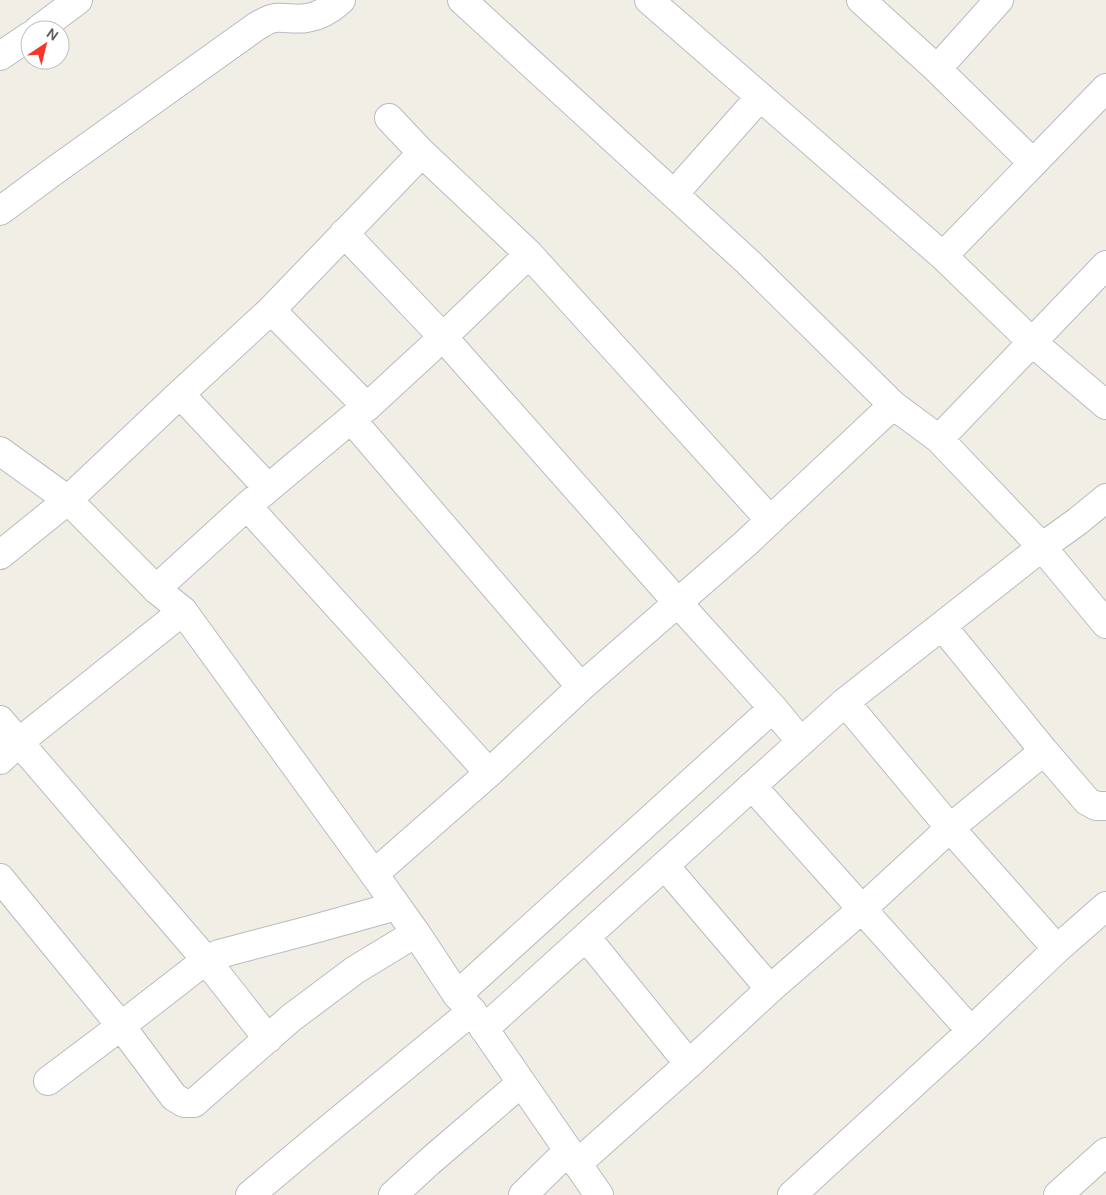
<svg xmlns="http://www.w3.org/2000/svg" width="1106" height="1195" viewBox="0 0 1106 1195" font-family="'DM Sans',sans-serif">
  <rect width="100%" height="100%" fill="#f0eee5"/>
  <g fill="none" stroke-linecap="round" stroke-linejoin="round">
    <g stroke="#b8bbc0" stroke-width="30">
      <path id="street" d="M 462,0 L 748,262 L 893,405
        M 649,0 L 943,256
        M 861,0 L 937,69 L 1033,163
        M 38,30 L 78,0
        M 0,56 L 30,36
        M 937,69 L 999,0
        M 1106,88 L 943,256 L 1032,342 L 1106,405
        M 389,118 L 422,153 L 529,254
        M 674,194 L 760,97
        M 0,211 L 54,171 L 257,26 C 263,23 268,19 275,18 C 285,17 296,20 307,18 C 320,16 331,9 341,0
        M 344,233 L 443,337 L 678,603 L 773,708 L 801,742
        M 271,310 L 367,407
        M 180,394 L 268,488
        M 351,419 L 581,687
        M 939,439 L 1042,547 L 1106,624
        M 247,506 L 489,773
        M 0,555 L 68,500 L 180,394 L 271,310 L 422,153
        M 156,589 L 247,506 L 351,419 L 367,407 L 443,337 L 529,254 L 770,520
        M 845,702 L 950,828 L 1057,949
        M 0,720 L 206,960 L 219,954 L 314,929 L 396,906
        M 1044,751 L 1087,801 L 1096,806 L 1106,806
        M 0,760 L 19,742 L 183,611
        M 752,786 L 971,1031
        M 665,866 L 770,989
        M 374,874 L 489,773 L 581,687 L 745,544 L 893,405 L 939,439 L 1106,265
        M 0,878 L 121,1026 L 174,1097 L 184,1103 L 194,1103 L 291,1018 L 355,970 L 416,933
        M 586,937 L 689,1064
        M 457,995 L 773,708
        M 484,1029 L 845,702 L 1042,547 L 1078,521 L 1106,498
        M 48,1081 L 121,1026 L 206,960 L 268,1039
        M 577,1164 L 689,1064 L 770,989 L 862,909 L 950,828 L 1044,751 L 942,626
        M 250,1195 L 319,1137 L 472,1011
        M 393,1195 L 429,1162 L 521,1083
        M 523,1195 L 568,1151
        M 792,1195 L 971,1031 L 1057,949 L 1106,906
        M 1058,1195 L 1106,1152"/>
    </g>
    <g stroke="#b9bcc2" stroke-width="30">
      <path id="secondary" d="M 0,451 L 68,500 L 156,589 L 183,611 L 374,874 L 416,933 L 457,995 L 472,1011 L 599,1195"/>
    </g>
    <use href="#street" stroke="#fff" stroke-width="28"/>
    <use href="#secondary" stroke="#fff" stroke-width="28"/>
  </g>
  <g transform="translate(45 45) rotate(35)"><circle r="24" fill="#ffffff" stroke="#bec0c2"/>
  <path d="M0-4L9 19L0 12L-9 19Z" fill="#f33728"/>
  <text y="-8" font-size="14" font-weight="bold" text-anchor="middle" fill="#5d6167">N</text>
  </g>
</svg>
